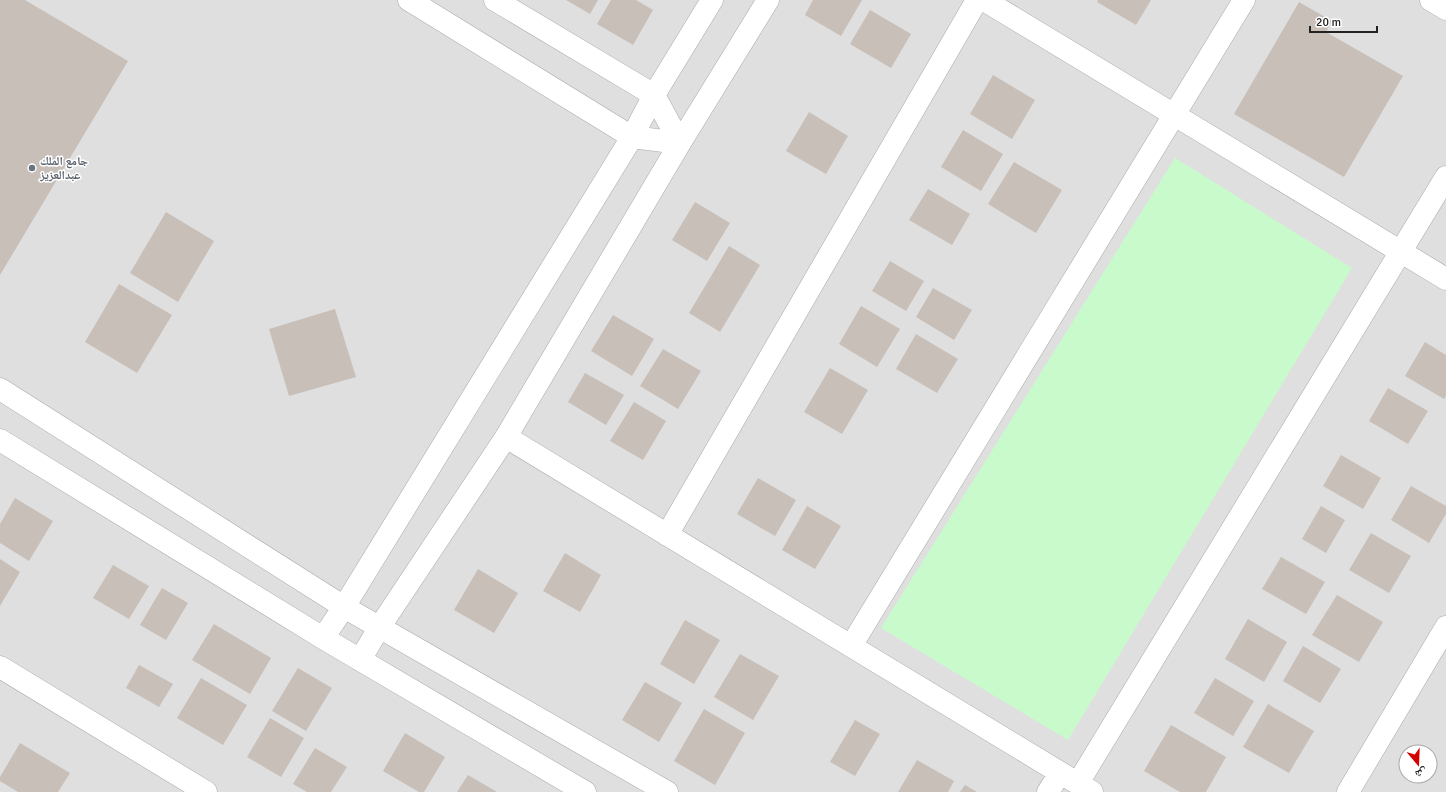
<svg xmlns="http://www.w3.org/2000/svg" width="1446" height="792" viewBox="0 0 1446 792" font-family="Signika,'Noto Naskh Arabic',sans-serif">
  <rect width="100%" height="100%" fill="#f2efe9"/>
  <path fill="#e0dfdf" fill-rule="evenodd" d="M 0,0 L 1446,0 L 1446,792 L 0,792 ZM 1406,752 L 1430,752 L 1430,776 L 1406,776 Z"/>
  <path fill="#c8facc" d="M 1175,158 L 1352,268 L 1068,740 L 881,628 Z"/>
  <path fill="#c7bfb8" d="M 0,0 L 25,0 L 128,61 L 0,275 Z
    M 566,0 L 598,0 L 590,14 Z
    M 611,0 L 636,0 L 653,10 L 633,45 L 597,24 Z
    M 813,0 L 862,0 L 841,36 L 805,15 Z
    M 1098,0 L 1151,0 L 1136,25 L 1097,2 Z
    M 1299,2 L 1332,21 L 1326,32 L 1403,76 L 1344,177 L 1234,114 Z
    M 870,10 L 911,34 L 891,68 L 850,44 Z
    M 993,75 L 1035,100 L 1012,139 L 970,114 Z
    M 809,112 L 848,136 L 826,174 L 786,151 Z
    M 963,130 L 1003,154 L 981,191 L 941,167 Z
    M 1014,162 L 1062,190 L 1036,233 L 988,204 Z
    M 928,189 L 970,214 L 952,245 L 909,220 Z
    M 695,202 L 730,223 L 707,261 L 672,240 Z
    M 166,212 L 214,241 L 178,302 L 130,273 Z
    M 729,246 L 760,265 L 720,332 L 689,313 Z
    M 890,261 L 924,281 L 906,311 L 872,291 Z
    M 119,284 L 172,315 L 137,373 L 85,342 Z
    M 933,288 L 972,310 L 954,340 L 916,317 Z
    M 861,306 L 900,329 L 877,367 L 839,344 Z
    M 335,309 L 356,377 L 289,396 L 269,329 Z
    M 613,315 L 654,339 L 632,376 L 591,351 Z
    M 916,334 L 958,359 L 937,393 L 896,369 Z
    M 1425,342 L 1446,355 L 1446,396 L 1444,399 L 1405,376 Z
    M 663,349 L 701,371 L 678,409 L 640,386 Z
    M 830,368 L 868,390 L 842,434 L 804,412 Z
    M 585,373 L 624,395 L 606,425 L 568,402 Z
    M 1388,388 L 1428,411 L 1408,444 L 1369,421 Z
    M 634,402 L 666,421 L 643,460 L 610,441 Z
    M 1341,455 L 1381,478 L 1363,509 L 1323,486 Z
    M 758,478 L 796,500 L 775,536 L 737,514 Z
    M 1411,486 L 1446,506 L 1446,514 L 1429,543 L 1391,520 Z
    M 15,498 L 53,521 L 29,561 L 0,543 L 0,524 Z
    M 807,506 L 841,526 L 815,569 L 782,550 Z
    M 1321,506 L 1345,520 L 1326,553 L 1302,539 Z
    M 1371,533 L 1411,556 L 1389,593 L 1349,570 Z
    M 565,553 L 601,575 L 580,612 L 543,591 Z
    M 1281,557 L 1325,582 L 1306,614 L 1262,589 Z
    M 0,559 L 20,572 L 0,606 Z
    M 113,565 L 149,586 L 129,619 L 93,598 Z
    M 478,569 L 518,593 L 494,633 L 454,610 Z
    M 162,588 L 188,603 L 166,640 L 140,625 Z
    M 1337,595 L 1383,622 L 1359,662 L 1312,635 Z
    M 1248,619 L 1287,642 L 1264,682 L 1225,659 Z
    M 685,620 L 720,640 L 694,684 L 660,664 Z
    M 214,624 L 271,658 L 250,694 L 192,660 Z
    M 1303,646 L 1341,669 L 1320,703 L 1283,681 Z
    M 740,654 L 779,676 L 753,720 L 714,697 Z
    M 139,665 L 173,684 L 159,707 L 126,688 Z
    M 298,668 L 332,688 L 306,731 L 272,711 Z
    M 201,678 L 247,705 L 223,745 L 177,718 Z
    M 1215,678 L 1254,701 L 1233,736 L 1194,713 Z
    M 645,682 L 682,703 L 659,742 L 622,720 Z
    M 1268,704 L 1314,731 L 1289,773 L 1243,747 Z
    M 704,709 L 745,733 L 715,785 L 674,761 Z
    M 270,718 L 304,738 L 281,777 L 247,757 Z
    M 855,720 L 880,734 L 855,776 L 830,762 Z
    M 1171,725 L 1226,757 L 1206,792 L 1180,792 L 1144,771 Z
    M 405,733 L 445,757 L 424,792 L 419,792 L 383,771 Z
    M 20,743 L 70,773 L 58,792 L 18,792 L 0,781 L 0,777 Z
    M 315,748 L 347,767 L 331,792 L 307,792 L 293,784 Z
    M 917,760 L 954,781 L 948,792 L 898,792 Z
    M 468,775 L 497,792 L 457,792 Z
    M 965,785 L 977,792 L 960,792 Z"/>
  <g fill="none" stroke-linecap="round" stroke-linejoin="round">
    <g stroke="#a9a9a9" stroke-width="23">
      <path id="minor" d="M 984,0 L 1446,279
        M 1431,0 L 1446,9
        M 506,437 L 1092,792
        M 667,535 L 977,0
        M 851,646 L 1244,0
        M 0,667 L 206,792
        M 1078,783 L 1446,177
        M 1048,792 L 1060,773
        M 1348,792 L 1446,627"/>
    </g>
    <g stroke="#a9a9a9" stroke-width="23">
      <path id="tertiary" d="M 409,0 L 632,137 L 680,143
        M 495,0 L 654,95 L 680,143
        M 0,389 L 344,607 L 667,792
        M 0,440 L 323,638 L 585,792
        M 323,638 L 344,607 L 632,137 L 654,95 L 712,0
        M 360,660 L 379,628 L 506,437 L 680,143 L 768,0"/>
    </g>
    <use href="#minor" stroke="#fff" stroke-width="22"/>
    <use href="#tertiary" stroke="#fff" stroke-width="22"/>
  </g>
  <circle fill="#6b7280" stroke="#fff" stroke-width="1.5" cx="32" cy="168" r="4"/>
  <g text-anchor="middle" dominant-baseline="central" stroke-width="3" stroke-linejoin="round" paint-order="stroke">
    <g font-size="12" font-weight="bold" fill="#5b616d" stroke="#fff" text-anchor="start">
      <text x="40" y="161">جامع الملك<tspan x="40" dy="14">عبدالعزيز</tspan></text>
    </g>
  </g>
  <g transform="translate(1418 764) rotate(161)"><circle r="19" fill="#ffffff" stroke="#a7a7a7"/>
  <path d="M0-3L7 15L0 10L-7 15Z" fill="#d40000"/>
  <text y="-6" font-size="11" font-weight="bold" text-anchor="middle" fill="#222222">ش</text>
  </g>
  <path d="M1310 26v6h67v-6" fill="none" stroke="#222222" stroke-width="2"/>
  <text x="1316" y="26" font-size="12" fill="#222222" stroke="#ffffff" stroke-width="3" paint-order="stroke">20 m</text>
</svg>
